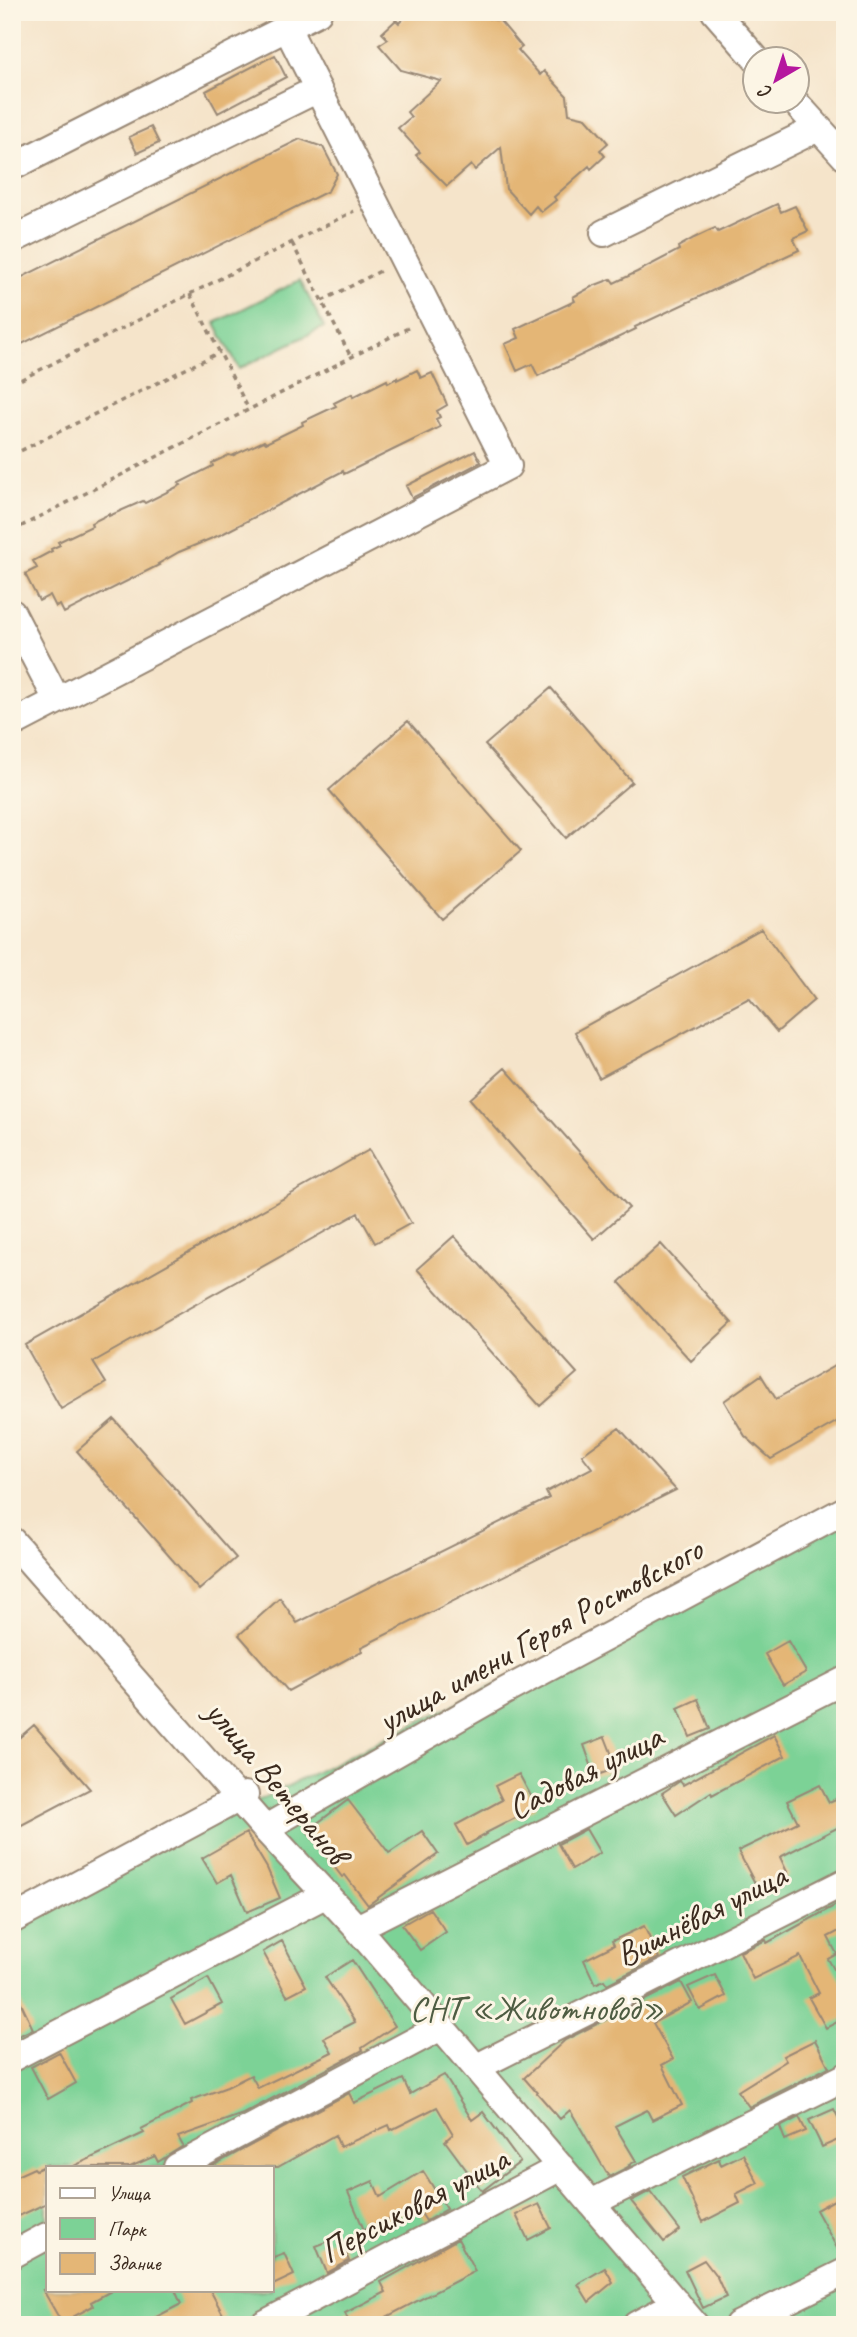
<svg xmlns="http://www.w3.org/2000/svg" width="857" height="2337" viewBox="0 0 857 2337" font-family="Caveat,sans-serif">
  <rect width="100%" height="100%" fill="#fcf5e5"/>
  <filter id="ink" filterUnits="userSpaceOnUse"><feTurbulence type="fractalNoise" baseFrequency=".0143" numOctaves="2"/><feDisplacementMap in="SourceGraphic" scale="14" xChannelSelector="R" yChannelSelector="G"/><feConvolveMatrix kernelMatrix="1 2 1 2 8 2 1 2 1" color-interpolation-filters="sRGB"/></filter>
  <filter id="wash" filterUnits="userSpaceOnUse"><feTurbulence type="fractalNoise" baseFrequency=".00686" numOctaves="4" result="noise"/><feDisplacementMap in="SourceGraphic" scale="28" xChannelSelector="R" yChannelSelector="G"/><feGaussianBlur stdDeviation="1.57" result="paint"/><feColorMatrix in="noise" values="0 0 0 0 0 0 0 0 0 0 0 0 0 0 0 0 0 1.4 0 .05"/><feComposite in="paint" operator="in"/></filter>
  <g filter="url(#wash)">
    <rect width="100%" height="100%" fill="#f5e4ca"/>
    <path fill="#7cd296" stroke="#5c7e5a" stroke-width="2" fill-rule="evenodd" d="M 300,280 L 324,327 L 239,369 L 215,323 Z
      M 845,1514 L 845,2325 L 12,2325 L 12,1930 L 171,1843 ZM 47,2167 L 271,2167 L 271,2290 L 47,2290 Z"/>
    <g id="blocks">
      <path fill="#e4b676" d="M 410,12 L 483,12 L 483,17 L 500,21 L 522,47 L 518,50 L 540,75 L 544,71 L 567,96 L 569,114 L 586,118 L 603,137 L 608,143 L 600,150 L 605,156 L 591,169 L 589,166 L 554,197 L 556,200 L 541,212 L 536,206 L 529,214 L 506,189 L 501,147 L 475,170 L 471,165 L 447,186 L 416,155 L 420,152 L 398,128 L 411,117 L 407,112 L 441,81 L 401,70 L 379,45 L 388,39 L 382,33 L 396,20 L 399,23 Z
        M 275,55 L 286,77 L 218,113 L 206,91 Z
        M 151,127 L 159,143 L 137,153 L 129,137 Z
        M 300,139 L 323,147 L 337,174 L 328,191 L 12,349 L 12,282 Z
        M 777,204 L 781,212 L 795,206 L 808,231 L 793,238 L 799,250 L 635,327 L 636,329 L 538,376 L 532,364 L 517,371 L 505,344 L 519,338 L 515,329 L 575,301 L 573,297 L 593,286 L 611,279 L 614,283 L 637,272 L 679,250 L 678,247 L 694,238 L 715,228 L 718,232 Z
        M 417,370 L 421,378 L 432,373 L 445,400 L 447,405 L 437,411 L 440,417 L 436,419 L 440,427 L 344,474 L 343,471 L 222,534 L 179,552 L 158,564 L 159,565 L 64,613 L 60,605 L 56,607 L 50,595 L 39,601 L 25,574 L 37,568 L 33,561 L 52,551 L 51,549 L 60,545 L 58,542 L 92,526 L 91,523 L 109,514 L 109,516 L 143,501 L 145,503 L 181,485 L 179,483 L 213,466 L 212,463 L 229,455 L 232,456 L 264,441 L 266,443 L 303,425 L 302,422 L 336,406 L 334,403 L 352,394 L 353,397 L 387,380 L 388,383 L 397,378 L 397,380 Z
        M 475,451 L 481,462 L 412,498 L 406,486 Z
        M 551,688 L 632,782 L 566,838 L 485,745 Z
        M 408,721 L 521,851 L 442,919 L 329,790 Z
        M 761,929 L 814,1000 L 777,1032 L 749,998 L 599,1078 L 575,1032 Z
        M 505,1068 L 629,1208 L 594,1239 L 470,1099 Z
        M 369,1150 L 411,1223 L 375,1243 L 358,1213 L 93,1362 L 106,1383 L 61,1409 L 25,1345 Z
        M 454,1236 L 577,1373 L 540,1406 L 417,1269 Z
        M 661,1244 L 732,1323 L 691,1361 L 619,1282 Z
        M 845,1360 L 845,1417 L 771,1459 L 745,1436 L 724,1401 L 761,1375 L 776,1399 Z
        M 114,1419 L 236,1558 L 199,1590 L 77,1451 Z
        M 619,1428 L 676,1490 L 361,1647 L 362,1651 L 288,1691 L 239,1635 L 280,1598 L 297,1623 L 549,1498 L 546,1492 L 592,1468 L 582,1455 Z
        M 788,1641 L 806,1672 L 783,1685 L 765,1654 Z
        M 698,1699 L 710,1729 L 690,1737 L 678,1708 Z
        M 34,1725 L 90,1789 L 12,1830 L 12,1744 Z
        M 774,1735 L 785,1756 L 712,1795 L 711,1792 L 676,1815 L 662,1793 L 680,1781 L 683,1785 Z
        M 605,1737 L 617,1768 L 595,1776 L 584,1745 Z
        M 519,1774 L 537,1807 L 486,1833 L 487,1834 L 467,1845 L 456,1825 L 502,1800 L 495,1786 Z
        M 820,1785 L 829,1802 L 845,1795 L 845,1824 L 780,1857 L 789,1876 L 759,1891 L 738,1851 L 798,1822 L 787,1801 Z
        M 348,1800 L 389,1853 L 422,1831 L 438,1854 L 368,1905 L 345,1875 L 342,1877 L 307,1831 Z
        M 586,1829 L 600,1853 L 572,1869 L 558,1844 Z
        M 246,1833 L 267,1868 L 280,1898 L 247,1912 L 231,1875 L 217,1883 L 202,1858 Z
        M 845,1900 L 845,1928 L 828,1937 L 837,1954 L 828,1959 L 845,1988 L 845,2018 L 826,2028 L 809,1998 L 819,1993 L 800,1956 L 753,1979 L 740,1952 L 766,1940 L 767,1943 Z
        M 430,1909 L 446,1932 L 420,1950 L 402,1925 Z
        M 644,1926 L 659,1958 L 607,1984 L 604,1980 L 595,1984 L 584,1960 L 614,1945 L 612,1941 Z
        M 282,1941 L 306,1986 L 287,1996 L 263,1952 Z
        M 352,1960 L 395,2026 L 362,2048 L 363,2050 L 243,2114 L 178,2137 L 183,2146 L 158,2162 L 155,2156 L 130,2167 L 72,2167 L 144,2133 L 141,2129 L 192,2103 L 191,2100 L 227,2087 L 251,2075 L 258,2088 L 332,2052 L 324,2038 L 355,2022 L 325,1977 Z
        M 715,1975 L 726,1996 L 700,2010 L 688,1987 Z
        M 208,1978 L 222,2004 L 185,2024 L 171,1999 Z
        M 681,1982 L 692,2002 L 653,2023 L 673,2059 L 662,2065 L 682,2105 L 652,2120 L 647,2110 L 615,2126 L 636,2161 L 629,2165 L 630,2166 L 609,2177 L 570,2110 L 560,2119 L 524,2078 L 565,2040 Z
        M 12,1984 L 33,2029 L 12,2039 Z
        M 815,2040 L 829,2067 L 749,2107 L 738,2091 L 786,2061 L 783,2056 Z
        M 59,2052 L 76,2083 L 48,2099 L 31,2067 Z
        M 444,2075 L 472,2120 L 483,2112 L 520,2162 L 482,2191 L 445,2141 L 453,2134 L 437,2107 L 391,2130 L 389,2125 L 340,2147 L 335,2135 L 278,2167 L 210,2167 L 349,2093 L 354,2103 L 403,2079 L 410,2094 Z
        M 834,2109 L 845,2131 L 845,2137 L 822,2147 L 809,2120 Z
        M 799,2117 L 806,2131 L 785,2140 L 780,2127 Z
        M 743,2154 L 758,2183 L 736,2194 L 740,2203 L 703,2222 L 682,2177 L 719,2159 L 721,2165 Z
        M 47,2165 L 47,2203 L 19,2216 L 12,2201 L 12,2178 L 34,2168 L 36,2170 Z
        M 423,2171 L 447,2209 L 426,2221 L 417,2207 L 364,2230 L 348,2192 L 373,2181 L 380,2197 Z
        M 650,2191 L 680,2230 L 664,2242 L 631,2201 Z
        M 845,2194 L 845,2256 L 842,2257 L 816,2210 Z
        M 539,2204 L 551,2228 L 528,2240 L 516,2215 Z
        M 339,2237 L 349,2261 L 327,2273 L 316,2246 Z
        M 458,2239 L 475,2271 L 371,2325 L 350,2325 L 345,2313 L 386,2292 L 381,2282 Z
        M 284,2253 L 294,2275 L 271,2286 L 271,2258 Z
        M 704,2260 L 717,2277 L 726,2297 L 703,2308 L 685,2270 Z
        M 605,2268 L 613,2282 L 589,2302 L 578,2284 Z
        M 43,2290 L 113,2290 L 91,2302 L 93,2306 L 62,2323 Z
        M 175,2290 L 210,2290 L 225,2318 L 212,2325 L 141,2325 L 181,2304 Z"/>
    </g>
  </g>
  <g filter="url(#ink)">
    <use href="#blocks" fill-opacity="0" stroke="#988774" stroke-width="2"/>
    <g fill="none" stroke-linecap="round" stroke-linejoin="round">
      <g stroke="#988774" stroke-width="30">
        <path id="minor" d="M 715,12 L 757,60
          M 795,102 L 845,157
          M 12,167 L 318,12
          M 604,233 L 818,128
          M 12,240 L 318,89
          M 12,613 L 57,700
          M 12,724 L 508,466 L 287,28
          M 12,1541 L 266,1830 L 357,1928 L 695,2325
          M 271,1825 L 505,1691 L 845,1510
          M 12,1920 L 245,1795
          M 357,1928 L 845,1680
          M 12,2058 L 327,1894
          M 477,2067 L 845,1882
          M 177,2167 L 441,2027
          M 591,2203 L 845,2077
          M 12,2255 L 47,2236
          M 262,2325 L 561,2167
          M 636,2325 L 677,2303
          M 738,2325 L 845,2272"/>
      </g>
      <path stroke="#988774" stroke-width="3.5" stroke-dasharray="5 5" stroke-linecap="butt" d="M 292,243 L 351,357
        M 190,294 L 249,410
        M 322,301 L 384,269
        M 12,384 L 354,211
        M 12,455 L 220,352
        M 12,531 L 412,326"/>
      <use href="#minor" stroke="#fff" stroke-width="26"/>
    </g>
  </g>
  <g text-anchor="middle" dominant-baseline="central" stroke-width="6" stroke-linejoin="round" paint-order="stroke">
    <g font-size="35" fill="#3b2a1e" stroke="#fcf5e5">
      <text transform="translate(540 1635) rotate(-29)">улица имени Героя Ростовского</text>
      <text transform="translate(585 1772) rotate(-27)">Садовая улица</text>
      <text transform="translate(277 1782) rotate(50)">улица Ветеранов</text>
      <text transform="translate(701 1915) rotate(-27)">Вишнёвая улица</text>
      <text transform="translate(414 2205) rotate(-28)">Персиковая улица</text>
    </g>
    <g font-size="35" fill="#4e5c42" stroke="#fcf5e5">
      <text x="537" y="2008">СНТ «Животновод»</text>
    </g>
  </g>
  <rect width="857" height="2337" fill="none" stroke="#fcf5e5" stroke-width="42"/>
  <rect x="46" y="2166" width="228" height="126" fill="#fcf5e5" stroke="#afa495" stroke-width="2"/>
  <rect x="60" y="2188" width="35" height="10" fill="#ffffff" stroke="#afa495" stroke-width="2"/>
  <text x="108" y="2200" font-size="21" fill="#3b2a1e">Улица</text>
  <rect x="60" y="2218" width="35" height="21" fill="#7cd296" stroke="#afa495" stroke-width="2"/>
  <text x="108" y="2236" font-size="21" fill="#3b2a1e">Парк</text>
  <rect x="60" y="2253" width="35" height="21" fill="#e4b676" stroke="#afa495" stroke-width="2"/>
  <text x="108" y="2270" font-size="21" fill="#3b2a1e">Здание</text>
  <g transform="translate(776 80) rotate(219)"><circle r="33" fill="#fcf5e5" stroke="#afa495" stroke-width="2"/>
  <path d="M0-5L12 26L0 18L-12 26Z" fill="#b5179e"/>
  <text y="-10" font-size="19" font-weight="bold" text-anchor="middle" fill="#3b2a1e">С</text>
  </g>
</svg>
